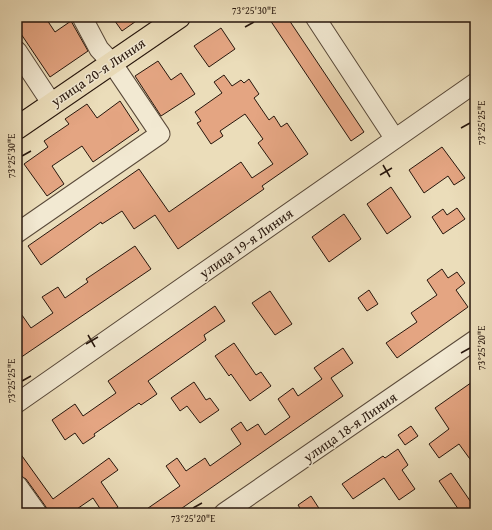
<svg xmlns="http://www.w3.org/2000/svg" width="492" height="530" viewBox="0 0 492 530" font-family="'Gentium Book Plus',serif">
  <rect width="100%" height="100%" fill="#ebddba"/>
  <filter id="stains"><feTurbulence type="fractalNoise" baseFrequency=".005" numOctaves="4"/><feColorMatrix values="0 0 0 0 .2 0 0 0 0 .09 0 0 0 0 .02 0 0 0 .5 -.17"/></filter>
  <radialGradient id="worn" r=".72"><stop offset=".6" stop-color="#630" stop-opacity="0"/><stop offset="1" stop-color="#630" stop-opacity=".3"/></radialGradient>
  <path fill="#e4a582" stroke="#27160c" d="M 17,17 L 45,17 L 55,32 L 71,21 L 88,51 L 50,77 L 17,28 Z
    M 112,17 L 142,17 L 122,31 Z
    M 268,17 L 287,17 L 364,132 L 351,141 Z
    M 221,28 L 235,49 L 209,67 L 194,46 Z
    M 158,61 L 171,80 L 181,73 L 195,94 L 161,116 L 135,76 Z
    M 224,75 L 232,86 L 241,80 L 244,83 L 249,79 L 259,94 L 254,98 L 269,120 L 274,116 L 281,127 L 287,123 L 308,154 L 262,186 L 264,189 L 178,249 L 155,215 L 134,229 L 122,211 L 102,224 L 101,222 L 41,265 L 28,246 L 139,169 L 169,212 L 241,162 L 252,178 L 273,164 L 258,143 L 263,139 L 245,114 L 220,131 L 223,136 L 211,144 L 197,123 L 201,121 L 195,112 L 222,93 L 214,82 Z
    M 120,101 L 139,130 L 93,162 L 82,146 L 52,166 L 64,184 L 47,196 L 24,164 L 48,147 L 44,141 L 69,124 L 65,119 L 87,104 L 97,118 Z
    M 442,147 L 465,178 L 454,185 L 448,176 L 424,193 L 409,170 Z
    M 391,187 L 411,217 L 387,234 L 367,204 Z
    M 457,208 L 465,219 L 443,234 L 432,217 L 443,209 L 447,215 Z
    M 344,214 L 361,239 L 329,262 L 312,237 Z
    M 135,246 L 151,269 L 17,360 L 17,308 L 31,328 L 53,313 L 42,297 L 58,287 L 65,298 L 88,282 L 86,279 Z
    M 442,269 L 448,278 L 457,272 L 465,283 L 456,290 L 468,307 L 397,358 L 386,343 L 417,322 L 411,313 L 437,295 L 427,280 Z
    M 369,290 L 378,304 L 367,311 L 358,298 Z
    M 270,291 L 292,324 L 275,335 L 252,303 Z
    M 215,306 L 225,321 L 204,335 L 206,340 L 148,381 L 157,394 L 141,405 L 139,403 L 94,434 L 95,436 L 83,444 L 75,433 L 65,440 L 52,420 L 75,404 L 83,416 L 116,393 L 108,381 Z
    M 234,343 L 256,375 L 261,372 L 271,386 L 250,401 L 231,374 L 229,376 L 215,356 Z
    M 343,348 L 353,363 L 331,378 L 343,396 L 175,513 L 141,513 L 180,486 L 166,466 L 177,458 L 186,471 L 205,458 L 210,466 L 241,444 L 231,429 L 241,422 L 247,431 L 258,424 L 265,435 L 290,417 L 278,399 L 293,388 L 298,396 L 322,379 L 314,368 Z
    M 475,380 L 475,466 L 459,444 L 439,458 L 429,444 L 449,429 L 435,408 Z
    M 194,382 L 206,400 L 210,398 L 219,410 L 200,423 L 187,406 L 180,411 L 171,398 Z
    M 411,426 L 418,436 L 405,445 L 398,435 Z
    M 17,449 L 53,499 L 109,458 L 118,470 L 101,482 L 118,507 L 109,513 L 103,513 L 93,498 L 71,513 L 48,513 L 46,507 L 26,479 L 17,474 Z
    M 398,449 L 408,465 L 402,470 L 415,489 L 399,500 L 384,478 L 353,499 L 342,484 L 383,456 L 385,458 Z
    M 451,473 L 475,508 L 475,513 L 461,513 L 439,481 Z
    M 311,496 L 322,513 L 303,513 L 298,505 Z"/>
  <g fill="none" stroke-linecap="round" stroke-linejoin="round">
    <g stroke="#584838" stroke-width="21">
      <path id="minor" d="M 315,17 L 395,139
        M 17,51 L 52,104
        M 17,233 L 160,134 L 112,63 L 99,49 L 82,17
        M 17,403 L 475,83
        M 17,485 L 37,513
        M 224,513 L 475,340"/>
    </g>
    <g stroke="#27160c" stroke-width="24">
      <path id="major" d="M 17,128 L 179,17"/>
    </g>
    <use href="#minor" stroke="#f2e9d2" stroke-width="19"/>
    <use href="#major" stroke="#ebddba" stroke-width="22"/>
  </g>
  <path fill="none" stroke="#27160c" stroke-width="1.5" d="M 245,27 L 254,22M 461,128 L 470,123M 22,156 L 31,151M 383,165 L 390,177M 380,175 L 392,168M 88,335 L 95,347M 86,344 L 98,337M 461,353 L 470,348M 22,381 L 31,376M 193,508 L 202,503"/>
  <g text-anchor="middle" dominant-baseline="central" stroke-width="3" stroke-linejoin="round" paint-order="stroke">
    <g font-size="14" fill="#27160c" stroke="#f2e9d2">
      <text transform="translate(98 72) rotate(-34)">улица 20-я Линия</text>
      <text transform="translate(246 243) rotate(-35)">улица 19-я Линия</text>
      <text transform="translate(350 427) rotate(-35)">улица 18-я Линия</text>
    </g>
  </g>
  <rect width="492" height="530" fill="none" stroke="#ebddba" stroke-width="44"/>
  <rect x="22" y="22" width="448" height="486" fill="none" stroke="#27160c" stroke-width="1.5"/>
  <g font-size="10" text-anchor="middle" fill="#27160c">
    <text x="254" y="14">73°25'30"E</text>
    <text transform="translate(481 123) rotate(-90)" y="4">73°25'25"E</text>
    <text transform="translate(11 156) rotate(-90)" y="4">73°25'30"E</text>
    <text transform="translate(481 348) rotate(-90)" y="4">73°25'20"E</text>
    <text transform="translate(11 381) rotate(-90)" y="4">73°25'25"E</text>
    <text x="193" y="522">73°25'20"E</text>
  </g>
  <rect width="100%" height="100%" filter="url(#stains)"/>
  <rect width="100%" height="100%" fill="url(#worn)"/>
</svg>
